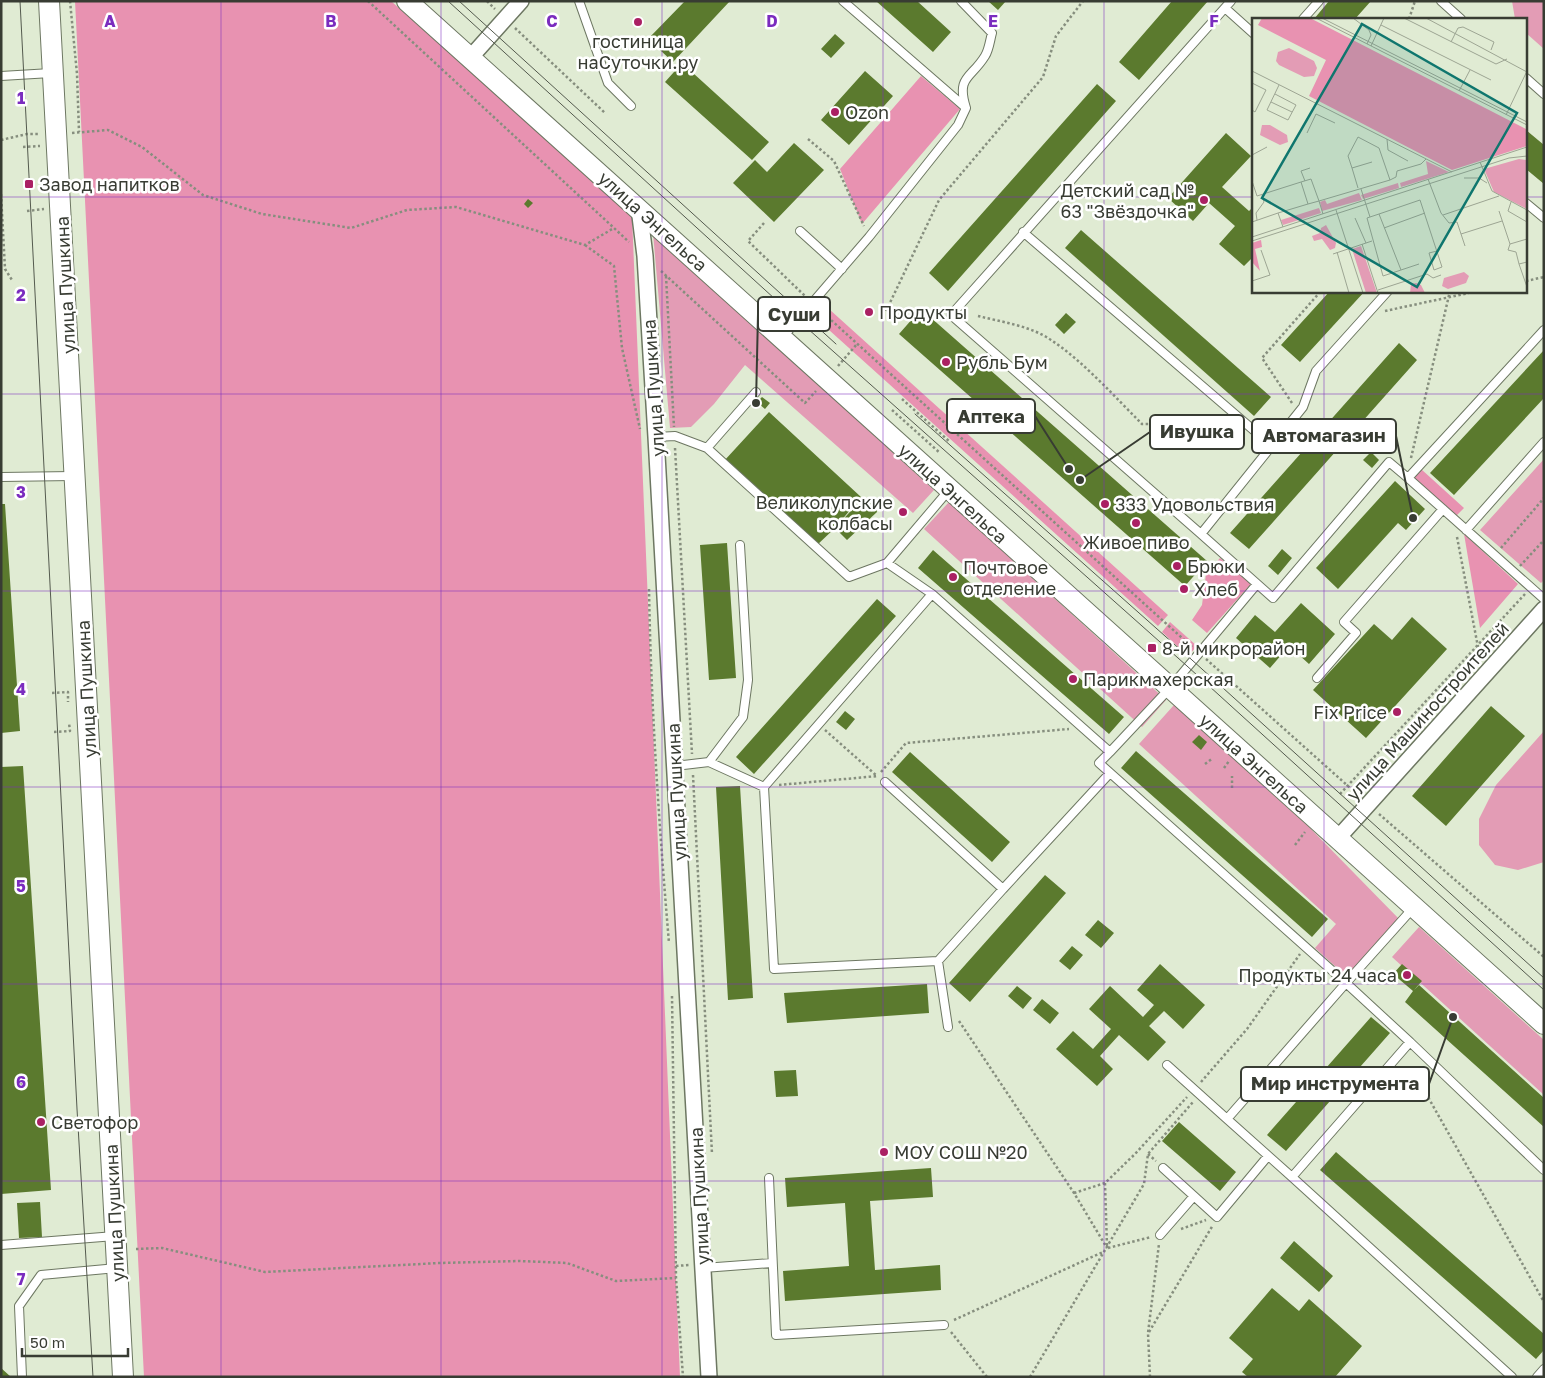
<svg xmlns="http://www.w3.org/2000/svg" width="1545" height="1378" viewBox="0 0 1545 1378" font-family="'Golos Text',sans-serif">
  <rect width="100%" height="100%" fill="#e0ebd3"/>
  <path fill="#e39cb5" d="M 1512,1 L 1544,1 L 1544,49 L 1526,33 L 1526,19 L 1515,19 Z
    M 653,233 L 934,490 L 913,513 L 745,365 L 714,404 L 691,427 L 670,428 Z
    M 1544,459 L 1544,580 L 1541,583 L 1480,530 Z
    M 949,502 L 1166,700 L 1142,727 L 924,529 Z
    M 1174,705 L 1309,827 L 1401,921 L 1347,977 L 1315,948 L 1336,924 L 1139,744 Z
    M 1544,731 L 1544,862 L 1518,870 L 1495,865 L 1479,845 L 1479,819 L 1496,785 Z
    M 1419,927 L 1544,1040 L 1544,1095 L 1392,957 Z"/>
  <path fill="#e892b1" d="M 75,1 L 391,1 L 632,216 L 680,1377 L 144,1377 Z
    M 921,76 L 960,109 L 862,224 L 840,169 Z
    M 829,309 L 1168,615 L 1158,626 L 819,321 Z
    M 1421,469 L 1464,508 L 1455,517 L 1413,479 Z
    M 1464,534 L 1518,584 L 1480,628 Z
    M 1220,558 L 1251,584 L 1207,633 L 1192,620 L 1202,605 L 1206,574 Z
    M 1170,622 L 1197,646 L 1188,656 L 1162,632 Z"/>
  <path fill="#5b7a2e" d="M 685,1 L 730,1 L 673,62 L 648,39 Z
    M 876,1 L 917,1 L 951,32 L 933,52 Z
    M 988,1 L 1006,1 L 998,10 Z
    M 1172,1 L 1208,1 L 1139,80 L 1119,62 Z
    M 1329,1 L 1371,1 L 1355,19 L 1314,19 Z
    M 835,34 L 845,43 L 831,58 L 821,49 Z
    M 682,63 L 769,142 L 752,160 L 665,82 Z
    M 865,71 L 893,96 L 849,145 L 821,120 Z
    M 1097,84 L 1116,101 L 948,291 L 929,273 Z
    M 1526,130 L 1544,145 L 1544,184 L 1526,169 Z
    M 1226,133 L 1251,156 L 1222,187 L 1249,211 L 1254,206 L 1254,256 L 1244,266 L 1219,244 L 1235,226 L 1209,203 L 1193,221 L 1168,198 Z
    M 794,143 L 824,170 L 774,222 L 733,183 L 755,160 L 767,172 Z
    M 528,199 L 533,203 L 528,208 L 524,204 Z
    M 1081,230 L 1271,397 L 1254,416 L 1065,248 Z
    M 1330,291 L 1365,291 L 1300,362 L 1281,345 Z
    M 921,309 L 1207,561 L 1185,586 L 899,334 Z
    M 1066,313 L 1076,322 L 1064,334 L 1055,325 Z
    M 1399,343 L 1417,360 L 1249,549 L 1230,533 Z
    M 1544,350 L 1544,398 L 1454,495 L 1430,473 Z
    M 762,397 L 770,403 L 765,409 L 757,402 Z
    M 769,412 L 861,497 L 835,528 L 816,546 L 724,461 Z
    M 1371,452 L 1379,460 L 1372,468 L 1363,460 Z
    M 1395,481 L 1425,509 L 1406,530 L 1398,523 L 1338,589 L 1316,568 Z
    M 861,500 L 871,500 L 875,504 L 877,512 L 847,540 L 835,528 Z
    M 1,504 L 5,504 L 20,731 L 1,733 Z
    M 727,543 L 736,678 L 709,680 L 700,545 Z
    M 1282,549 L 1292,558 L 1278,575 L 1268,566 Z
    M 933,550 L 1124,717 L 1109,734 L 918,568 Z
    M 877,599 L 896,616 L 754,774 L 736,757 Z
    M 1301,603 L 1335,634 L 1309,664 L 1289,646 L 1270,668 L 1236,638 L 1255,615 L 1275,632 Z
    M 1412,617 L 1447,649 L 1366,738 L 1313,690 L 1374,624 L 1392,640 Z
    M 1491,706 L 1525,736 L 1446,826 L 1412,796 Z
    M 845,711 L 855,719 L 846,730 L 836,722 Z
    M 1199,735 L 1207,742 L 1201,750 L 1192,742 Z
    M 1136,751 L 1328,919 L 1312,937 L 1121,768 Z
    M 910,752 L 1010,842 L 992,862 L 892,772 Z
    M 23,766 L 51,1190 L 1,1194 L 1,767 Z
    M 740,786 L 753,998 L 728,1000 L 716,787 Z
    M 1045,875 L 1066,893 L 970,1002 L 949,983 Z
    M 1098,920 L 1114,933 L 1101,948 L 1085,935 Z
    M 1072,946 L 1083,955 L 1070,970 L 1059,961 Z
    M 1160,964 L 1205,1005 L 1183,1029 L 1164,1011 L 1149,1026 L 1166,1042 L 1148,1061 L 1119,1035 L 1100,1056 L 1113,1069 L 1097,1086 L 1056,1049 L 1073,1031 L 1093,1049 L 1111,1029 L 1089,1009 L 1110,986 L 1143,1017 L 1154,1005 L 1137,990 Z
    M 1402,964 L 1422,981 L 1414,990 L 1419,985 L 1544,1098 L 1544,1127 L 1405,1002 L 1413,991 L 1393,974 Z
    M 927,984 L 929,1013 L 787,1023 L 784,993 Z
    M 1017,986 L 1032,998 L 1023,1009 L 1008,996 Z
    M 1042,999 L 1059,1013 L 1050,1024 L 1033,1010 Z
    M 1371,1017 L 1390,1033 L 1286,1151 L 1267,1135 Z
    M 796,1070 L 798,1096 L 776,1097 L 774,1071 Z
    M 1179,1122 L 1236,1172 L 1220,1191 L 1162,1141 Z
    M 1336,1152 L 1544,1334 L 1544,1350 L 1536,1359 L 1320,1170 Z
    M 931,1168 L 933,1197 L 870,1201 L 875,1270 L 940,1265 L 941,1290 L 785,1301 L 783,1271 L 849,1266 L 845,1203 L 787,1207 L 785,1178 Z
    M 40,1202 L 42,1237 L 19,1238 L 17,1203 Z
    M 1294,1241 L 1333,1276 L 1319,1292 L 1280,1258 Z
    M 1272,1288 L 1299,1311 L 1309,1299 L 1362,1346 L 1335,1377 L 1248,1377 L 1242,1372 L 1253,1359 L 1229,1338 Z
    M 1,1368 L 11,1377 L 1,1377 Z"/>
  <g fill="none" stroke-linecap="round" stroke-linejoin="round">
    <g stroke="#6d7762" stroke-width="10">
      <path id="lane" d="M 579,1 L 608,83 L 631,106
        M 843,1 L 965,107
        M 1441,1 L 1461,19
        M 1225,8 L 1254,34
        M 1303,19 L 1319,1
        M 1,76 L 51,73
        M 1526,78 L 1544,94
        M 1526,203 L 1544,218
        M 800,231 L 842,269
        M 1023,232 L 1272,446
        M 1388,291 L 1316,371 L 1303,407 L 1201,534 L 1273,598 L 1389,462 L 1408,478 L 1544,330
        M 782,338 L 869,237 L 958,125 L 966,108 C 956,76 971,79 985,56 C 989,50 990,40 992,33 L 961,1
        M 656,437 L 675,436 L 707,448 L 849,577 L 887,563 L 932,594 L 1110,752 L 1099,763 L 1346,983 L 1227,1119 L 1292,1177
        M 707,448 L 756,392
        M 1,477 L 73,476
        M 1408,478 L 1544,599
        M 1466,530 L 1544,442
        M 1201,534 L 951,315 L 1231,1
        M 887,563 L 949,490
        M 1317,678 L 1356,633 L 1344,622 L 1443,509
        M 1110,752 L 1170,688 L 1257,584
        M 709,762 L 764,787
        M 675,766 L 709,762 L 743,717 L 748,680 L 740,545
        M 885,782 L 1003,889 L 938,961 L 774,969 L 764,787 L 932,594
        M 1003,889 L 1110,773
        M 1414,907 L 1346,983 L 1410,1042 L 1292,1177 L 1512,1377
        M 938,961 L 948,1027
        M 1410,1042 L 1544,1170
        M 1167,1065 L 1227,1119
        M 1163,1168 L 1217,1217 L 1268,1156
        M 769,1178 L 776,1335 L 944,1325
        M 1160,1235 L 1194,1196
        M 1,1245 L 115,1236
        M 703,1268 L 772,1263
        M 22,1377 L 19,1306 L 41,1275 L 117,1268
        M 1537,1377 L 1544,1369"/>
    </g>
    <g stroke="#6d7762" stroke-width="18">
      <path id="street" d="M 470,58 L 521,1
        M 639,208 L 645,256 L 656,437 L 709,1377
        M 1338,838 L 1544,609"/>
    </g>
    <g stroke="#6d7762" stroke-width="22">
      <path id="secondary" d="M 49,1 L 123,1377
        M 407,1 L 1544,1024"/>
    </g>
    <path stroke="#868e7e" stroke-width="2.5" stroke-dasharray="2.5 2.5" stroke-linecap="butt" d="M 70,1 L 77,74 L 79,132
      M 368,1 L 614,228
      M 487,1 L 495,9
      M 1409,19 L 1415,1
      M 515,28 L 605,113
      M 72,133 L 108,130 L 142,147 L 203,195 L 262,214 L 351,228 L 407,210 L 456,207 L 585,245 L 614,228 L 629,242
      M 808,139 L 834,161 L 864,226
      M 1,140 L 27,134 L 39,134
      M 23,147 L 40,146
      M 1,194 L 5,269 L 12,280
      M 27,211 L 44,209
      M 764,223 L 748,241 L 805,296
      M 585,245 L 614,266 L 622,348 L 640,429
      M 661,271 L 805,403 L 816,391
      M 666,276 L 674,427
      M 1526,281 L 1544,277
      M 820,310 L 1192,647
      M 886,311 L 939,200 L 1043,77 L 1056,36 L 1083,1
      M 1385,311 L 1478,291
      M 978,316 C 1002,322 1031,326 1051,340 C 1083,361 1115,397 1142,424 L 1204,423 L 1225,419
      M 838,366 L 857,344
      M 902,399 L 950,442
      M 1292,403 L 1262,358 L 1321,291
      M 892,410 L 940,453
      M 675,448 L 692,754
      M 1411,458 L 1450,291
      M 1457,537 L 1478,647
      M 1501,548 L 1544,498
      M 1520,566 L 1544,540
      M 649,589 C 651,707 659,825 669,943
      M 1206,659 L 1358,795
      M 52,693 L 68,692 L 68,702
      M 825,730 L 877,776
      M 54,732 L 70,731 L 69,723
      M 1205,764 L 1213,758
      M 1224,768 L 1229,761
      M 881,772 L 906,743 L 1069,729
      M 693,775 L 712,1154
      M 779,785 L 878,776
      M 1232,788 L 1232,776
      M 1340,794 L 1525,594
      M 1379,814 L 1544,957
      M 1295,845 L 1305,832
      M 672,996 L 676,1278 L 683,1377
      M 959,1021 L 1074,1193 L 1107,1248
      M 1411,1067 L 1544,1302
      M 1201,1082 L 1247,1029 L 1300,954
      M 1148,1154 L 1156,1161
      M 1105,1183 L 1107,1246
      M 1074,1193 L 1105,1183 L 1135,1154 L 1187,1097
      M 1181,1229 L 1206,1220
      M 1108,1248 L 1151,1237
      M 136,1249 L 162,1248 L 265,1272 L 440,1263 L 520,1261 L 567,1263 L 616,1281 L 676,1278
      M 676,1266 L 689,1265
      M 954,1320 L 1103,1252
      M 951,1332 L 987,1377
      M 1149,1332 L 1213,1225
      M 1030,1377 L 1144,1184 L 1148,1154 L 1193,1102
      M 1150,1377 L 1148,1333 L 1159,1244"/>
    <use href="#lane" stroke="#fff" stroke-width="8"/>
    <use href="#street" stroke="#fff" stroke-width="15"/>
    <use href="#secondary" stroke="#fff" stroke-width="20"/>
    <path stroke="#545a4e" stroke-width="1" d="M 20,1 L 77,1109 L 93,1377
      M 448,1 L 798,320 L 1187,666 L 1544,990
      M 459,1 L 836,344
      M 915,414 L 1192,660 L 1544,978"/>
  </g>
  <path fill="none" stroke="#7b2cbf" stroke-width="1" stroke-opacity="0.55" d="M 221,1 L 221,1377M 441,1 L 441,1377M 662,1 L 662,1377M 883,1 L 883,1377M 1104,1 L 1104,1377M 1324,1 L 1324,19M 1,197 L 1254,197M 1526,197 L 1544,197M 1324,291 L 1324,1377M 1,394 L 1544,394M 1,591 L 1544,591M 1,787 L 1544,787M 1,984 L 1544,984M 1,1181 L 1544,1181"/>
  <g fill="#aa2063" stroke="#fff" stroke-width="2">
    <circle cx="638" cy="22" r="5"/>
    <circle cx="835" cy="112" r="5"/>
    <rect x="24" y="179" width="10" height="10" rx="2.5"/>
    <circle cx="1204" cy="200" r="5"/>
    <circle cx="869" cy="312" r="5"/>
    <circle cx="946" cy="362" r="5"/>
    <circle cx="1105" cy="504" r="5"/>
    <circle cx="903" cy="512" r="5"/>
    <circle cx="1136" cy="523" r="5"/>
    <circle cx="1177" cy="566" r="5"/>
    <circle cx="953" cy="577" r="5"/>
    <circle cx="1184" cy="589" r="5"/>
    <rect x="1147" y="643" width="10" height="10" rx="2.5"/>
    <circle cx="1073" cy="679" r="5"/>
    <circle cx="1397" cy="712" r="5"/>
    <circle cx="1407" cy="975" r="5"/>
    <circle cx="41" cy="1122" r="5"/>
    <circle cx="884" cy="1152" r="5"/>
  </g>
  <g text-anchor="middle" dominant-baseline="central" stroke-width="5" stroke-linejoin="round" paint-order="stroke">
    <g font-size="18" fill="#383c33" stroke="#fff" text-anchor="start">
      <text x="638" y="41" text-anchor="middle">гостиница<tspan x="638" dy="21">наСуточки.ру</tspan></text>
      <text x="845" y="112">Ozon</text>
      <text x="39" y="184">Завод напитков</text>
      <text x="1194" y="190" text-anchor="end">Детский сад №<tspan x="1194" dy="21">63 "Звёздочка"</tspan></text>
      <text x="879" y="312">Продукты</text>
      <text x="956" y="362">Рубль Бум</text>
      <text x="893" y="502" text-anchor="end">Великолупские<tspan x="893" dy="21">колбасы</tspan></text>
      <text x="1115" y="504">333 Удовольствия</text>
      <text x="1136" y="542" text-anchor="middle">Живое пиво</text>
      <text x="1187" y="566">Брюки</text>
      <text x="963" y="567">Почтовое<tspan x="963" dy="21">отделение</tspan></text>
      <text x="1194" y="589">Хлеб</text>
      <text x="1162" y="648">8-й микрорайон</text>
      <text x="1083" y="679">Парикмахерская</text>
      <text x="1387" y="712" text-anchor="end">Fix Price</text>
      <text x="1397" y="975" text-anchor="end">Продукты 24 часа</text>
      <text x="51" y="1122">Светофор</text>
      <text x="894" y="1152">МОУ СОШ №20</text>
    </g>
    <g font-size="18" fill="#383c33" stroke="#fff">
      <text transform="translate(653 221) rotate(42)">улица Энгельса</text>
      <text transform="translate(65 285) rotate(-93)">улица Пушкина</text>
      <text transform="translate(653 388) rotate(-94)">улица Пушкина</text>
      <text transform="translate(953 493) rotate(42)">улица Энгельса</text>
      <text transform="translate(86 689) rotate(-93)">улица Пушкина</text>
      <text transform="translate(1427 711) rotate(-48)">улица Машиностроителей</text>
      <text transform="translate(1254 763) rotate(42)">улица Энгельса</text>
      <text transform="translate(676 792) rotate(-93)">улица Пушкина</text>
      <text transform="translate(699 1196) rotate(-93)">улица Пушкина</text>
      <text transform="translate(114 1213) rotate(-93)">улица Пушкина</text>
    </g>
  </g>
  <g transform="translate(1252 18)">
    <rect width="275" height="275" fill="#e0ebd3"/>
    <path d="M 37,30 L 62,43 L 65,50 L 62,58 L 52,59 L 27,47 L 24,43 L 26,34 ZM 10,107 L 18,107 L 35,117 L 36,124 L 28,127 L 8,117 ZM 267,141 L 275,142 L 275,191 L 242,174 L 232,151 ZM 174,143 L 197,154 L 149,169 L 148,165 L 176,156 ZM 146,165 L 147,170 L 111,181 L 109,177 ZM 107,175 L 110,182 L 70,193 L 68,184 L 73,182 L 75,186 ZM 67,190 L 69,195 L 31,207 L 29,202 ZM 74,207 L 84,225 L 83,230 L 78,232 L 70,221 L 62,223 L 60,218 L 68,215 L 69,210 ZM 109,228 L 125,275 L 114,275 L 100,231 ZM 212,254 L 217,258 L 214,265 L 196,271 L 190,268 L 192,260 ZM 164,265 L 169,267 L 173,275 L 158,275 L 159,266 Z" fill="#e39cb5"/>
    <path d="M 10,0 L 58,0 L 274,111 L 275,128 L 200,152 L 57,78 L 74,42 L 6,7 ZM 9,222 L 10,229 L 3,231 L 8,253 L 0,244 L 0,225 Z" fill="#e892b1"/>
    <path fill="none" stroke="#9da593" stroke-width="1" d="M 64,0 L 275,107M 70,0 L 275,104M 101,0 L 117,12 L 119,17 L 115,26M 152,0 L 244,46 L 255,41M 174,0 L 275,54M 129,7 L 239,62M 199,24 L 206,10 L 211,9 L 242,24 L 239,32M 119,28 L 132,0M 0,53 L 200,154M 0,65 L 14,72 L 3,94 L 0,92M 207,73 L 218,52M 23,76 L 44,87 L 36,102 L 15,92 L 27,67M 19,84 L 40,94M 254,97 L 275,53M 55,115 L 64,96 L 83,105M 135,121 L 136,132 L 156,143M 0,137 L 15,129M 120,144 L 100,150 L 96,138 L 106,119 L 127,130 L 138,162M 228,144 L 240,173 L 275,192M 100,150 L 106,170M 212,160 L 227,160 L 235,165M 176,161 L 189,195 L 197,205 L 205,204 L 213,228M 0,163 L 5,178 L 49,164 L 56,186 L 67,183 L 71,196M 53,163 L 49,153 L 58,150M 49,164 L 59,161 L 67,183 L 138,162 L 144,159 L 145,153 L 169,146 L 174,141M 109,171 L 118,199M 259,184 L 256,193 L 275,204M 84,192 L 111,275M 247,193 L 258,226 L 256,232 L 264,234 L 267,246M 26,195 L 56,186M 127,196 L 168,182 L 190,249 L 182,252 L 177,235 L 185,233M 191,197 L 247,178M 103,200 L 114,225M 5,202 L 4,195 L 12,184 L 10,177M 0,204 L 26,195 L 31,209M 132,210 L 173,195M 209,216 L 250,203M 0,219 L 275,129M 0,223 L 257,140 L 275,138M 110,226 L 126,275M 258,226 L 275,221M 85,234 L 97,275M 81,236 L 120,223M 275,244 L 267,246 L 275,269M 149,252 L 127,196 L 115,200 L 131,258 L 167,246M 0,263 L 18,257 L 9,232M 126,272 L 175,256 L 181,260 L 189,257"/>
    <path fill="#0f766e" fill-opacity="0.15" stroke="#0f766e" stroke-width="2.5" d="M 110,6 L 265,95 L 165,269 L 10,180 Z"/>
    <rect width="275" height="275" fill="none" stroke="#383c33" stroke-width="2.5"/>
  </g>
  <g font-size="16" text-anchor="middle" font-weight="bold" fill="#7b2cbf" stroke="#fff" stroke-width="5" stroke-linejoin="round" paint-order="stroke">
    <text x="110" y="27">A</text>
    <text x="331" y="27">B</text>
    <text x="552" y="27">C</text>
    <text x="772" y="27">D</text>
    <text x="993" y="27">E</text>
    <text x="1214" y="27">F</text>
    <text x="21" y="104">1</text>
    <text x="21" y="301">2</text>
    <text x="21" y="498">3</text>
    <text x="21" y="695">4</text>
    <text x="21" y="892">5</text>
    <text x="21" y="1088">6</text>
    <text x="21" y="1285">7</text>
  </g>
  <path fill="none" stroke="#383c33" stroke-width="2" d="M756 403L758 314M1069 469L1035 416M1080 480L1150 432M1413 518L1396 436M1453 1017L1429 1084"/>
  <g fill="#383c33" stroke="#fff" stroke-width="2">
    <circle cx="756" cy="403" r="5"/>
    <circle cx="1069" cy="469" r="5"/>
    <circle cx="1080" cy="480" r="5"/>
    <circle cx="1413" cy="518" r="5"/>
    <circle cx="1453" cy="1017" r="5"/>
  </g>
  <g fill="#fff" stroke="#383c33" stroke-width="2">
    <rect x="758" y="297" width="72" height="34" rx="5"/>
    <rect x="947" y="399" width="88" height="34" rx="5"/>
    <rect x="1150" y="415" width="94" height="34" rx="5"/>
    <rect x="1252" y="419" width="144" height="34" rx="5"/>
    <rect x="1241" y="1067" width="188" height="34" rx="5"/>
  </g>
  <g font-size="19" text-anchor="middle" font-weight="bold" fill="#383c33">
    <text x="794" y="321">Суши</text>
    <text x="991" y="423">Аптека</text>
    <text x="1197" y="438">Ивушка</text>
    <text x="1324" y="442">Автомагазин</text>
    <text x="1335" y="1090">Мир инструмента</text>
  </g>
  <rect width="1545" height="1378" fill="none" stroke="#383c33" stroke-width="5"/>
  <path d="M22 1348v8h106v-8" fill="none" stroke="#383c33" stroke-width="2.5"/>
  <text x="30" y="1348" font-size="15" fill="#383c33" stroke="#ffffff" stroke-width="4" paint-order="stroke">50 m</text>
</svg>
